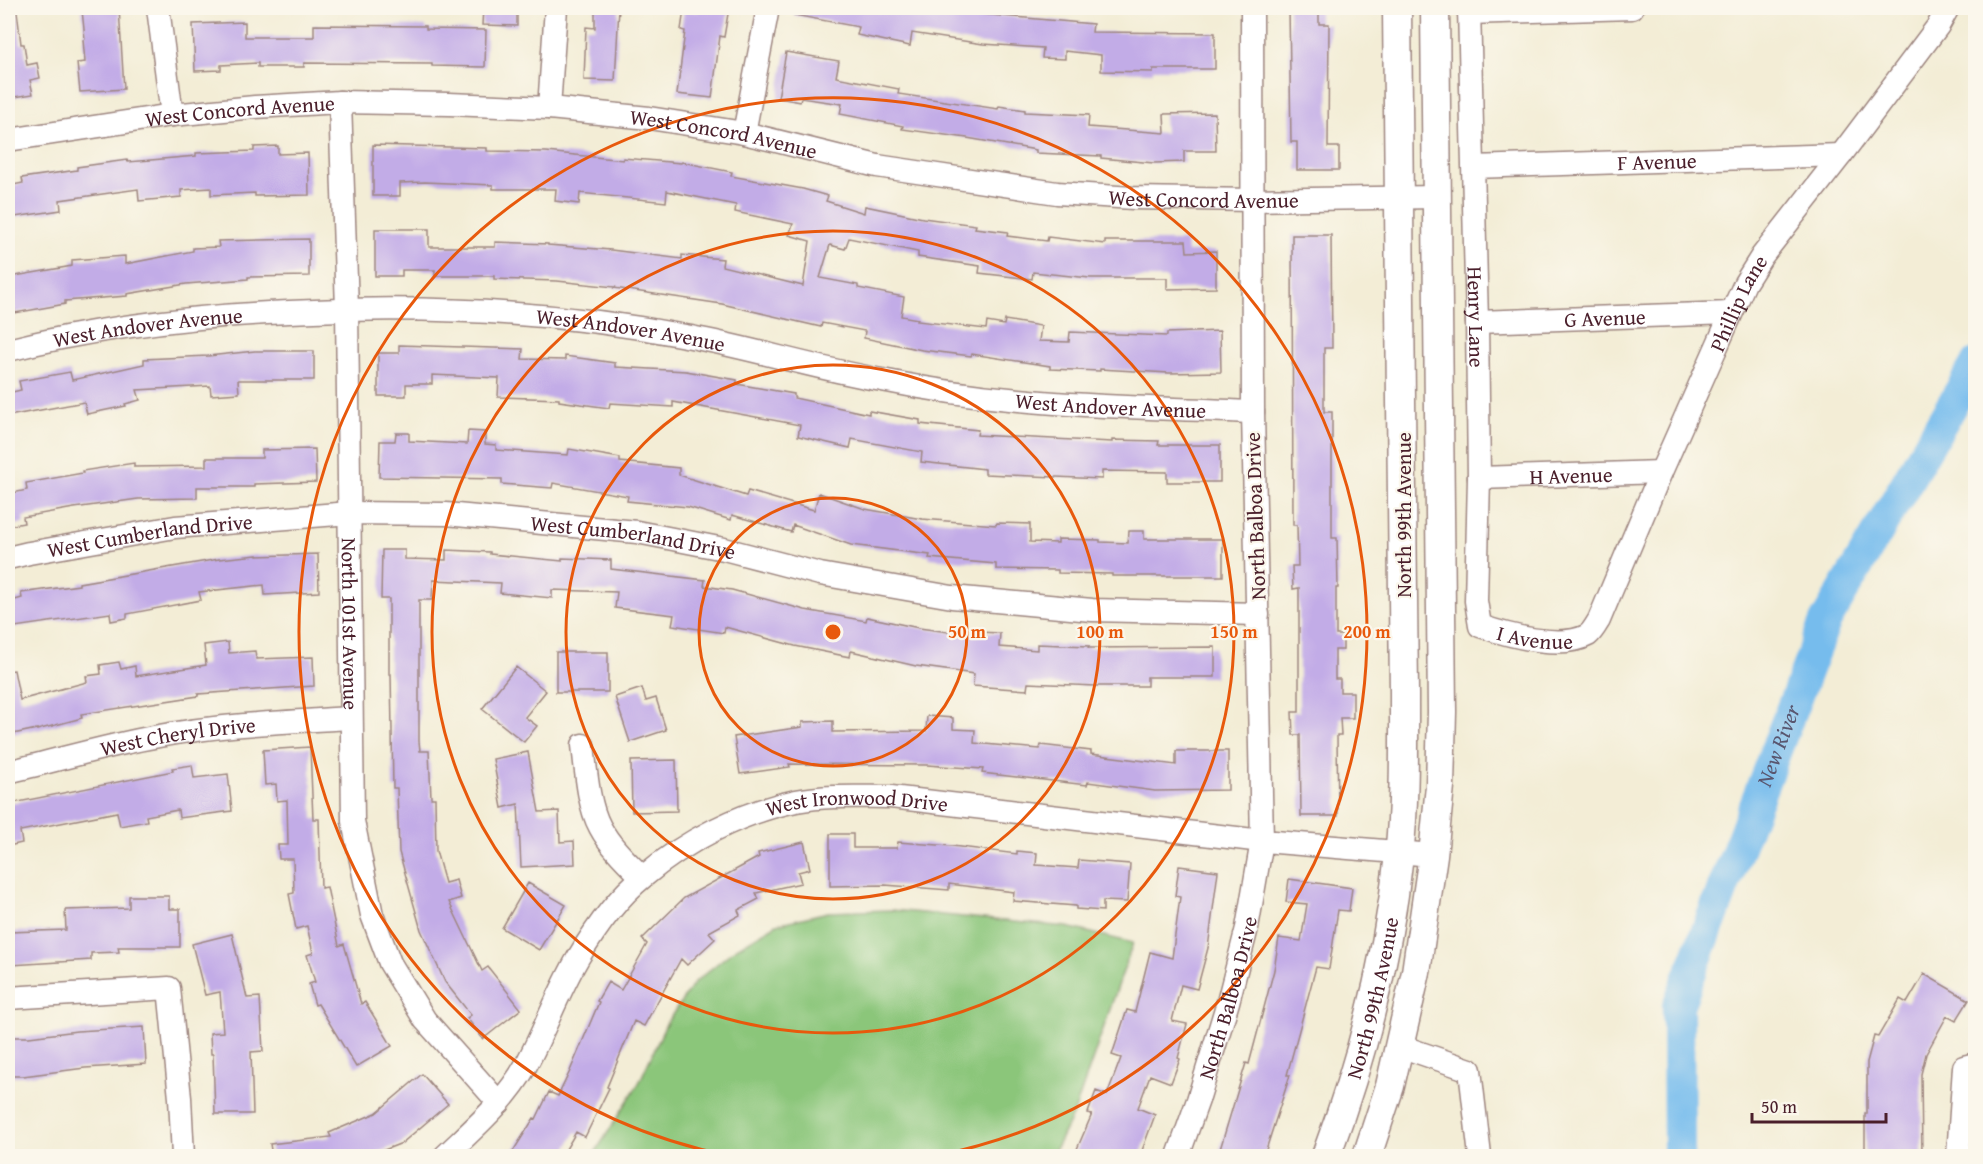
<svg xmlns="http://www.w3.org/2000/svg" width="1983" height="1164" viewBox="0 0 1983 1164" font-family="'Gentium Book Plus',serif">
  <rect width="100%" height="100%" fill="#fbf7ec"/>
  <filter id="ink" filterUnits="userSpaceOnUse"><feTurbulence type="fractalNoise" baseFrequency=".0167" numOctaves="2"/><feDisplacementMap in="SourceGraphic" scale="12" xChannelSelector="R" yChannelSelector="G"/><feConvolveMatrix kernelMatrix="1 2 1 2 8 2 1 2 1" color-interpolation-filters="sRGB"/></filter>
  <filter id="wash" filterUnits="userSpaceOnUse"><feTurbulence type="fractalNoise" baseFrequency=".008" numOctaves="4" result="noise"/><feDisplacementMap in="SourceGraphic" scale="24" xChannelSelector="R" yChannelSelector="G"/><feGaussianBlur stdDeviation="1.35" result="paint"/><feColorMatrix in="noise" values="0 0 0 0 0 0 0 0 0 0 0 0 0 0 0 0 0 1.4 0 .05"/><feComposite in="paint" operator="in"/></filter>
  <g filter="url(#wash)">
    <rect width="100%" height="100%" fill="#f3edd6"/>
    <path fill="#8bc67a" stroke="#6a7252" stroke-width="1.5" d="M 892,910 L 1067,927 L 1133,943 L 1075,1110 L 1052,1156 L 593,1156 L 639,1083 L 667,1022 L 695,982 L 735,949 L 777,924 L 828,912 Z"/>
    <g fill="none" stroke-linecap="round" stroke-linejoin="round">
      <path stroke="#76bced" stroke-width="32" id="s1" d="M 1679,1156 L 1678,1006 L 1825,622 L 1976,364"/>
    </g>
    <g id="blocks">
      <path fill="#c2ace7" d="M 88,8 L 119,8 L 124,89 L 80,92 L 77,63 L 85,62 L 83,40 L 85,39 L 82,10 Z
        M 483,8 L 517,8 L 517,26 L 482,25 Z
        M 595,8 L 619,8 L 615,81 L 584,80 L 586,27 L 595,28 Z
        M 699,8 L 729,8 L 724,37 L 720,36 L 712,98 L 677,94 L 685,31 L 681,30 L 684,10 L 698,12 Z
        M 794,8 L 968,8 L 980,9 L 980,14 L 1093,24 L 1092,32 L 1215,33 L 1215,69 L 1153,69 L 1153,72 L 1101,71 L 1101,55 L 1065,51 L 1065,59 L 1042,58 L 1043,48 L 983,44 L 912,33 L 910,46 L 857,35 L 859,27 L 794,15 Z
        M 1289,8 L 1319,8 L 1319,24 L 1329,24 L 1328,147 L 1339,147 L 1339,170 L 1297,170 L 1297,142 L 1291,142 Z
        M 17,11 L 21,44 L 24,44 L 27,65 L 37,63 L 40,78 L 30,80 L 33,94 L 8,98 L 8,12 Z
        M 245,22 L 245,37 L 314,37 L 314,25 L 426,26 L 426,29 L 486,30 L 485,67 L 432,66 L 432,64 L 304,63 L 304,67 L 258,67 L 258,63 L 221,65 L 221,70 L 195,71 L 193,24 Z
        M 786,52 L 839,61 L 836,77 L 899,89 L 898,94 L 998,109 L 999,106 L 1025,110 L 1025,112 L 1089,115 L 1088,127 L 1165,133 L 1164,114 L 1215,113 L 1216,151 L 1184,151 L 1184,162 L 1154,163 L 1101,158 L 1101,156 L 1036,153 L 1036,150 L 967,138 L 902,129 L 903,126 L 840,114 L 842,104 L 801,98 L 800,102 L 778,98 Z
        M 373,145 L 487,148 L 487,151 L 546,152 L 623,160 L 623,158 L 681,163 L 682,162 L 732,172 L 731,176 L 803,189 L 828,196 L 826,201 L 864,213 L 865,206 L 923,218 L 976,225 L 975,228 L 1008,232 L 1007,236 L 1047,241 L 1048,237 L 1105,244 L 1105,241 L 1186,241 L 1187,252 L 1216,251 L 1216,288 L 1167,289 L 1167,278 L 1090,278 L 1033,272 L 1032,279 L 979,273 L 980,266 L 918,257 L 918,252 L 849,238 L 845,249 L 830,245 L 820,278 L 858,285 L 858,288 L 904,297 L 901,316 L 918,319 L 917,321 L 986,329 L 987,322 L 1004,325 L 1005,320 L 1041,326 L 1039,341 L 1069,342 L 1070,332 L 1167,336 L 1167,333 L 1220,331 L 1221,372 L 1169,373 L 1100,369 L 1100,371 L 1050,369 L 1050,366 L 972,354 L 971,356 L 922,350 L 864,338 L 865,331 L 822,323 L 821,327 L 722,304 L 614,288 L 615,287 L 557,281 L 494,279 L 494,276 L 435,276 L 435,270 L 402,270 L 402,276 L 375,276 L 375,229 L 429,229 L 429,247 L 495,247 L 495,242 L 548,244 L 548,245 L 611,250 L 682,259 L 682,255 L 723,259 L 722,266 L 803,286 L 810,241 L 789,235 L 793,224 L 735,212 L 736,205 L 667,191 L 666,202 L 580,193 L 579,204 L 555,201 L 556,189 L 493,189 L 493,185 L 425,182 L 400,183 L 400,196 L 373,196 Z
        M 278,146 L 278,154 L 308,153 L 309,195 L 255,196 L 255,193 L 211,195 L 211,188 L 181,190 L 181,197 L 139,201 L 138,189 L 60,200 L 61,210 L 8,218 L 8,186 L 23,183 L 22,178 L 77,170 L 77,167 L 127,160 L 128,162 L 196,156 L 196,153 L 254,151 L 254,147 Z
        M 1292,235 L 1331,235 L 1332,348 L 1324,348 L 1324,412 L 1332,412 L 1332,538 L 1337,538 L 1338,588 L 1336,588 L 1336,635 L 1343,635 L 1343,650 L 1335,650 L 1335,679 L 1340,679 L 1340,692 L 1353,692 L 1353,718 L 1340,718 L 1341,735 L 1337,735 L 1338,816 L 1301,816 L 1300,735 L 1293,735 L 1292,712 L 1299,712 L 1299,588 L 1293,589 L 1292,566 L 1298,566 L 1297,525 L 1293,525 Z
        M 309,239 L 309,276 L 248,277 L 248,279 L 186,284 L 127,294 L 127,296 L 65,301 L 65,304 L 15,313 L 9,277 L 72,266 L 72,260 L 125,256 L 125,264 L 193,251 L 193,248 L 219,247 L 218,241 Z
        M 399,345 L 523,349 L 522,359 L 565,360 L 565,356 L 615,363 L 615,367 L 686,371 L 737,380 L 737,384 L 794,394 L 794,398 L 869,414 L 869,411 L 920,420 L 920,424 L 978,430 L 977,435 L 1112,442 L 1112,440 L 1159,441 L 1158,445 L 1220,445 L 1220,482 L 1167,482 L 1167,472 L 1102,471 L 1102,479 L 985,474 L 985,469 L 921,462 L 922,452 L 852,439 L 850,448 L 798,436 L 800,425 L 673,402 L 673,407 L 610,403 L 609,408 L 559,401 L 559,399 L 498,397 L 499,378 L 432,375 L 432,384 L 406,384 L 406,396 L 378,396 L 378,353 L 399,353 Z
        M 255,351 L 314,351 L 314,380 L 238,380 L 239,393 L 211,395 L 210,386 L 137,390 L 140,400 L 125,404 L 126,406 L 87,414 L 84,402 L 8,416 L 8,393 L 21,390 L 19,381 L 70,372 L 72,380 L 144,364 L 144,359 L 208,356 Z
        M 468,431 L 485,432 L 485,444 L 496,445 L 496,450 L 568,455 L 569,449 L 620,458 L 620,462 L 679,468 L 679,475 L 746,496 L 748,491 L 814,510 L 819,493 L 865,509 L 922,519 L 996,525 L 997,523 L 1030,524 L 1030,542 L 1058,543 L 1058,539 L 1100,540 L 1100,542 L 1128,543 L 1129,531 L 1144,531 L 1144,539 L 1223,539 L 1223,576 L 1112,576 L 1112,574 L 1058,573 L 1058,570 L 996,569 L 996,564 L 929,558 L 930,555 L 851,545 L 793,525 L 791,532 L 732,515 L 731,520 L 688,507 L 627,501 L 628,496 L 553,483 L 552,488 L 502,484 L 502,479 L 379,477 L 380,441 L 395,441 L 396,433 L 409,433 L 409,441 L 467,444 Z
        M 315,449 L 316,482 L 254,484 L 254,487 L 197,487 L 197,498 L 138,499 L 74,508 L 23,517 L 24,523 L 8,526 L 8,494 L 27,490 L 26,483 L 83,473 L 82,471 L 134,463 L 134,467 L 206,466 L 206,458 L 262,458 L 262,450 Z
        M 382,550 L 405,550 L 405,559 L 446,560 L 446,550 L 490,552 L 490,554 L 562,561 L 562,558 L 611,560 L 611,569 L 705,580 L 704,586 L 732,590 L 805,610 L 866,621 L 867,617 L 919,628 L 978,636 L 978,632 L 1000,633 L 999,647 L 1037,650 L 1037,644 L 1089,646 L 1088,648 L 1215,647 L 1215,677 L 1147,677 L 1147,686 L 1096,686 L 1028,683 L 1027,690 L 973,686 L 974,674 L 916,666 L 851,651 L 850,657 L 795,646 L 725,627 L 724,633 L 672,625 L 674,615 L 615,608 L 617,592 L 552,590 L 552,598 L 500,593 L 501,583 L 433,580 L 432,600 L 419,600 L 419,741 L 420,751 L 429,751 L 431,798 L 435,798 L 436,851 L 445,883 L 456,880 L 461,898 L 449,902 L 482,971 L 488,967 L 521,1009 L 483,1039 L 467,1018 L 471,1015 L 445,982 L 421,930 L 399,852 L 397,788 L 393,788 L 391,674 L 389,674 L 389,599 L 381,599 Z
        M 318,554 L 319,592 L 265,595 L 264,585 L 199,592 L 201,600 L 127,614 L 127,618 L 111,621 L 110,613 L 8,628 L 8,602 L 22,598 L 21,593 L 79,585 L 79,583 L 219,559 L 257,555 L 257,556 Z
        M 228,642 L 229,653 L 255,651 L 256,659 L 313,657 L 314,686 L 198,694 L 198,696 L 81,714 L 82,718 L 37,730 L 37,729 L 8,735 L 8,671 L 14,670 L 20,700 L 87,682 L 86,676 L 101,674 L 100,665 L 119,662 L 121,669 L 135,666 L 136,676 L 206,665 L 204,645 Z
        M 556,652 L 608,652 L 608,692 L 556,692 Z
        M 516,667 L 546,691 L 525,717 L 537,726 L 524,742 L 482,709 Z
        M 642,688 L 646,701 L 656,698 L 666,730 L 630,742 L 615,697 Z
        M 927,716 L 953,718 L 953,729 L 975,730 L 974,743 L 1040,749 L 1041,745 L 1091,751 L 1091,754 L 1176,765 L 1176,751 L 1228,751 L 1228,790 L 1155,791 L 1088,782 L 1087,785 L 982,773 L 983,769 L 927,765 L 789,764 L 790,767 L 740,774 L 734,737 L 802,727 L 802,722 L 833,721 L 833,732 L 926,731 Z
        M 310,747 L 313,819 L 319,819 L 321,888 L 327,887 L 339,946 L 344,944 L 361,1004 L 365,1002 L 392,1046 L 356,1067 L 318,1004 L 315,1005 L 309,984 L 315,982 L 307,955 L 313,953 L 307,926 L 296,929 L 289,894 L 294,893 L 293,859 L 279,859 L 278,845 L 288,845 L 287,800 L 277,801 L 276,784 L 265,785 L 263,750 Z
        M 528,752 L 539,812 L 559,811 L 560,842 L 574,841 L 575,864 L 521,867 L 518,804 L 502,808 L 493,759 Z
        M 676,760 L 677,811 L 632,812 L 631,761 Z
        M 192,765 L 194,778 L 228,774 L 232,811 L 179,818 L 178,810 L 146,816 L 147,821 L 120,826 L 117,812 L 20,831 L 22,843 L 8,846 L 8,804 L 173,771 L 172,768 Z
        M 830,834 L 853,834 L 853,848 L 897,848 L 898,842 L 952,846 L 1017,854 L 1017,851 L 1037,853 L 1036,865 L 1078,868 L 1079,860 L 1130,864 L 1127,902 L 1103,901 L 1103,911 L 1076,909 L 1076,906 L 1013,901 L 1014,892 L 949,884 L 949,890 L 885,885 L 830,886 Z
        M 804,842 L 810,869 L 798,872 L 801,883 L 756,893 L 759,899 L 738,910 L 740,915 L 709,932 L 715,939 L 687,965 L 681,959 L 644,1026 L 634,1021 L 607,1087 L 609,1088 L 585,1137 L 576,1132 L 562,1156 L 510,1156 L 534,1118 L 536,1119 L 549,1092 L 558,1096 L 570,1071 L 599,1002 L 597,1001 L 608,982 L 621,990 L 647,944 L 642,939 L 684,898 L 759,857 L 758,853 Z
        M 1179,866 L 1218,871 L 1208,948 L 1197,989 L 1181,985 L 1172,1021 L 1187,1024 L 1178,1058 L 1180,1059 L 1171,1083 L 1150,1075 L 1138,1108 L 1155,1115 L 1140,1156 L 1074,1156 L 1092,1114 L 1088,1113 L 1096,1091 L 1107,1095 L 1121,1058 L 1112,1055 L 1127,1010 L 1135,1012 L 1150,952 L 1172,958 L 1180,897 L 1175,896 Z
        M 1289,879 L 1352,888 L 1349,911 L 1338,910 L 1329,969 L 1316,967 L 1287,1075 L 1290,1075 L 1264,1156 L 1218,1156 L 1246,1063 L 1249,1064 L 1274,970 L 1279,938 L 1301,941 L 1307,904 L 1286,902 Z
        M 528,883 L 566,905 L 539,950 L 502,928 Z
        M 129,896 L 169,896 L 169,909 L 180,909 L 180,947 L 118,947 L 119,952 L 91,953 L 91,960 L 11,965 L 9,932 L 66,930 L 65,910 L 129,908 Z
        M 232,934 L 247,998 L 260,997 L 263,1051 L 251,1052 L 253,1114 L 215,1114 L 213,1054 L 211,1054 L 210,1033 L 223,1032 L 220,992 L 205,995 L 192,944 Z
        M 1924,974 L 1969,1000 L 1956,1021 L 1947,1016 L 1926,1054 L 1921,1074 L 1922,1156 L 1865,1156 L 1865,1114 L 1867,1114 L 1867,1062 L 1874,1036 L 1878,1037 L 1900,999 L 1907,1003 Z
        M 144,1027 L 146,1064 L 85,1068 L 23,1076 L 8,1076 L 8,1037 L 29,1037 L 77,1031 Z
        M 422,1074 L 448,1104 L 402,1143 L 369,1156 L 272,1156 L 270,1144 L 331,1137 L 329,1133 L 376,1113 Z"/>
    </g>
  </g>
  <g filter="url(#ink)">
    <use href="#blocks" fill-opacity="0" stroke="#9e8680" stroke-width="1.5"/>
    <g fill="none" stroke-linecap="round" stroke-linejoin="round">
      <g stroke="#9e8680" stroke-width="25">
        <g id="minor">
          <path d="M 158,8 L 172,115"/>
          <path id="s2" d="M 1469,8 L 1477,322 L 1479,478 L 1476,601 L 1480,626 C 1507,635 1561,650 1588,635 C 1592,632 1596,625 1599,620 L 1661,472 L 1745,283 L 1762,256 L 1841,155 L 1938,26 L 1948,8"/>
          <path d="M 1469,13 L 1632,8"/>
          <path id="s3" d="M 340,102 L 347,309 L 353,821 L 372,915 L 390,963 L 425,1020 L 499,1103"/>
          <path d="M 549,108 L 556,8"/>
          <path d="M 744,133 L 768,8"/>
          <path id="s4" d="M 8,140 L 172,115 L 255,107 L 340,102 L 449,104 L 549,108 L 649,118 L 744,133 L 877,166 L 1057,193 L 1133,198 L 1253,200 L 1437,197"/>
          <path id="s5" d="M 1474,167 L 1841,155"/>
          <path id="s6" d="M 1477,322 L 1731,313"/>
          <path id="s7" d="M 8,350 C 99,327 194,316 289,312 C 423,305 558,311 691,337 C 755,349 818,369 882,380 C 926,389 975,396 1019,400 C 1097,408 1175,408 1253,412"/>
          <path id="s8" d="M 1479,478 L 1661,472"/>
          <path id="s9" d="M 8,558 L 29,553 L 175,527 L 350,513 L 446,514 L 637,532 L 724,549 L 820,574 L 952,597 L 1092,610 L 1258,614"/>
          <path d="M 583,745 C 586,770 588,805 600,827 C 610,846 627,862 642,877"/>
          <path id="s10" d="M 8,772 C 58,760 108,745 159,736 C 223,724 287,722 351,718"/>
          <path d="M 8,998 L 169,988 L 180,1098 L 183,1156"/>
          <path d="M 1400,1046 L 1470,1070 L 1480,1156"/>
          <path id="s11" d="M 445,1156 C 474,1128 507,1100 526,1065 C 545,1030 558,992 578,958 C 594,931 618,897 643,877 C 685,841 742,812 796,801 C 827,795 860,797 891,797 L 1262,841 L 1433,855"/>
          <path id="s12" d="M 1178,1156 L 1198,1100 L 1228,1002 L 1247,928 L 1262,841 L 1253,412 L 1252,8"/>
          <path d="M 1958,1156 L 1964,1067 L 1976,1064"/>
        </g>
      </g>
      <g stroke="#9e8680" stroke-width="31">
        <g id="major">
          <path id="s13" d="M 1326,1156 C 1362,1059 1388,958 1399,855 C 1405,802 1404,748 1404,694 L 1397,8"/>
          <path d="M 1367,1156 L 1390,1086 L 1416,972 L 1433,855 L 1440,786 L 1442,712 L 1435,8"/>
        </g>
      </g>
      <use href="#minor" stroke="#fff" stroke-width="22"/>
      <use href="#major" stroke="#fff" stroke-width="28"/>
    </g>
  </g>
  <g fill="none" stroke="#e8590c" stroke-width="3">
    <circle cx="833" cy="632" r="134"/>
    <circle cx="833" cy="632" r="267"/>
    <circle cx="833" cy="632" r="401"/>
    <path d="M731 1156A534 534 0 1 1 935 1156"/>
  </g>
  <g text-anchor="middle" dominant-baseline="central" stroke-width="4.5" stroke-linejoin="round" paint-order="stroke">
    <g font-size="21" fill="#4a1f2b" stroke="#fbf7ec">
      <text stroke="none"><textPath href="#s4" startOffset="234">West Concord Avenue</textPath></text>
      <text stroke="none"><textPath href="#s4" startOffset="720">West Concord Avenue</textPath></text>
      <text stroke="none"><textPath href="#s5" startOffset="183">F Avenue</textPath></text>
      <text stroke="none"><textPath href="#s4" startOffset="1206">West Concord Avenue</textPath></text>
      <text stroke="none"><textPath href="#s2" startOffset="1094">Phillip Lane</textPath></text>
      <text stroke="none"><textPath href="#s2" startOffset="309">Henry Lane</textPath></text>
      <text stroke="none"><textPath href="#s6" startOffset="128">G Avenue</textPath></text>
      <text stroke="none"><textPath href="#s7" startOffset="142">West Andover Avenue</textPath></text>
      <text stroke="none"><textPath href="#s7" startOffset="627">West Andover Avenue</textPath></text>
      <text stroke="none"><textPath href="#s7" startOffset="1114">West Andover Avenue</textPath></text>
      <text stroke="none"><textPath href="#s8" startOffset="92">H Avenue</textPath></text>
      <text transform="translate(1403 515) rotate(-90)">North 99th Avenue</text>
      <text transform="translate(1255 516) rotate(-92)">North Balboa Drive</text>
      <text stroke="none"><textPath href="#s9" startOffset="144">West Cumberland Drive</textPath></text>
      <text stroke="none"><textPath href="#s9" startOffset="630">West Cumberland Drive</textPath></text>
      <text stroke="none"><textPath href="#s3" startOffset="522">North 101st Avenue</textPath></text>
      <text stroke="none"><textPath href="#s2" startOffset="675">I Avenue</textPath></text>
      <text stroke="none"><textPath href="#s10" startOffset="174">West Cheryl Drive</textPath></text>
      <text stroke="none"><textPath href="#s11" startOffset="579">West Ironwood Drive</textPath></text>
      <text stroke="none"><textPath href="#s12" startOffset="166">North Balboa Drive</textPath></text>
      <text stroke="none"><textPath href="#s13" startOffset="165">North 99th Avenue</textPath></text>
    </g>
    <g font-size="22" font-style="italic" fill="#59566f" stroke="#fbf7ec">
      <text stroke="none"><textPath href="#s1" startOffset="429">New River</textPath></text>
    </g>
  </g>
  <circle cx="833" cy="632" r="9" fill="#e8590c" stroke="#fbf7ec" stroke-width="3"/>
  <g font-size="18" text-anchor="middle" font-weight="bold" fill="#e8590c" stroke="#fbf7ec" stroke-width="4.5" stroke-linejoin="round" paint-order="stroke">
    <text x="967" y="638">50 m</text>
    <text x="1100" y="638">100 m</text>
    <text x="1234" y="638">150 m</text>
    <text x="1367" y="638">200 m</text>
  </g>
  <rect width="1983" height="1164" fill="none" stroke="#fbf7ec" stroke-width="30"/>
  <path d="M1752 1113v9h134v-9" fill="none" stroke="#4a1f2b" stroke-width="3"/>
  <text x="1761" y="1113" font-size="18" fill="#4a1f2b" stroke="#fbf7ec" stroke-width="4.5" paint-order="stroke">50 m</text>
</svg>
